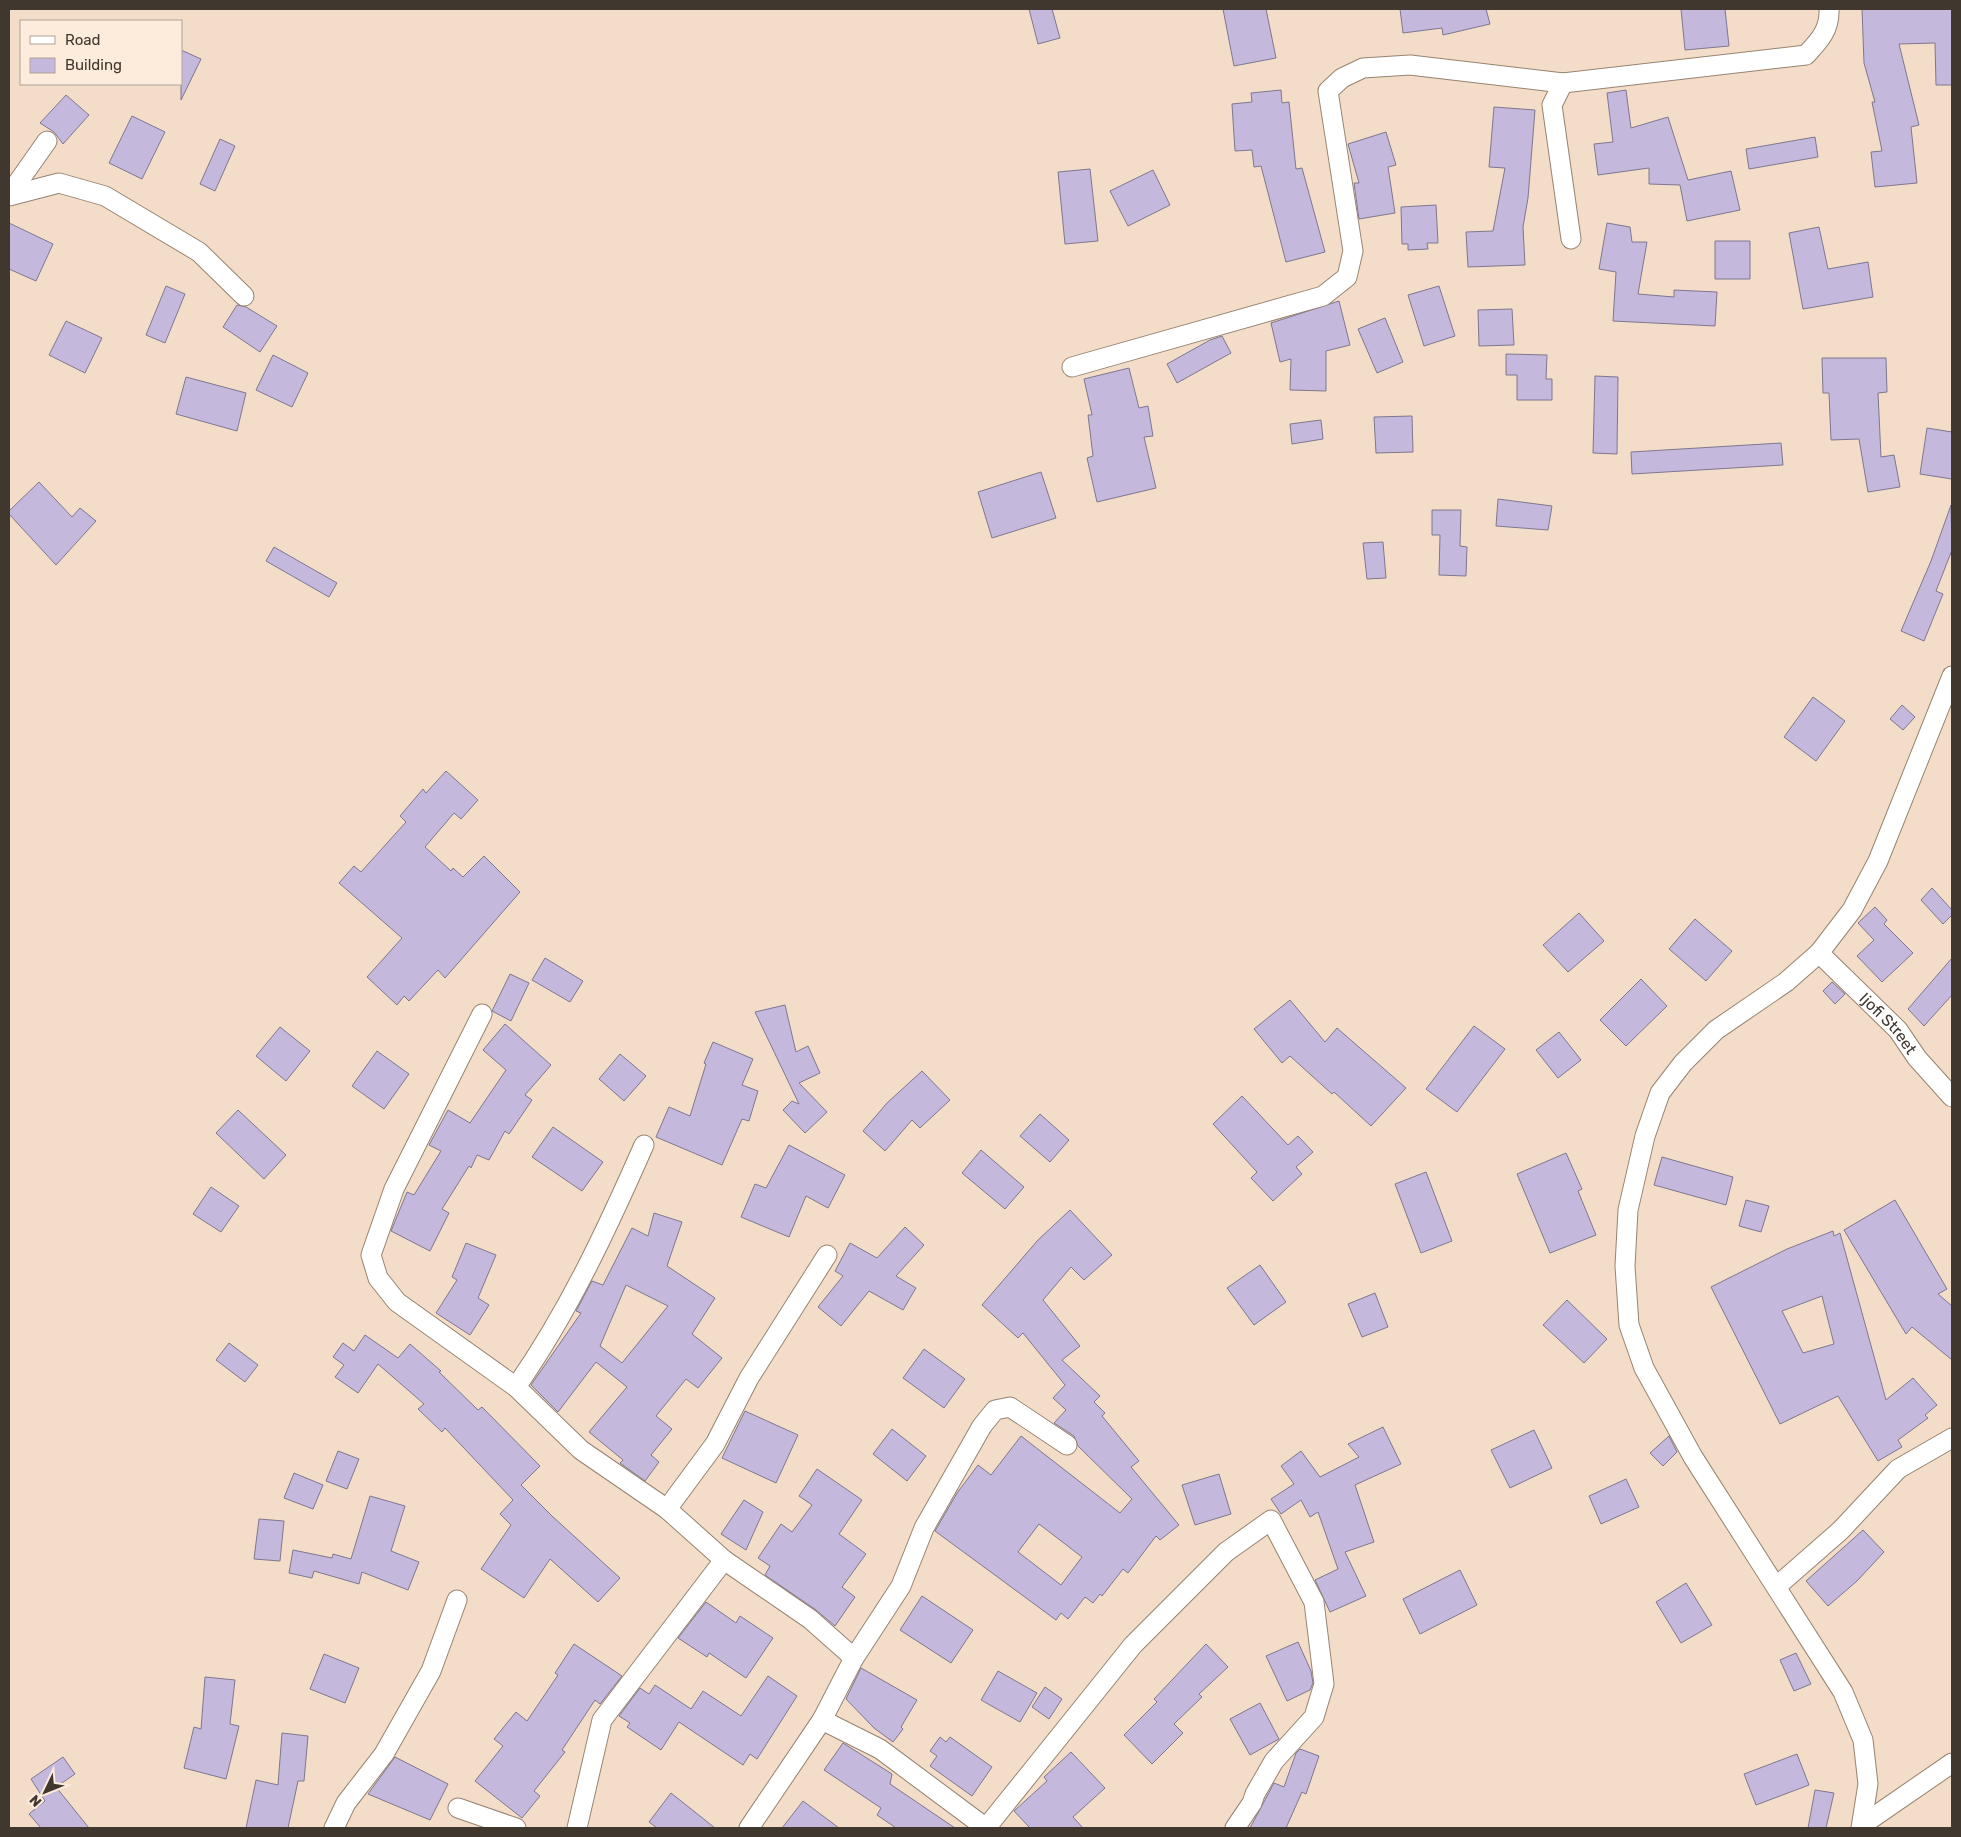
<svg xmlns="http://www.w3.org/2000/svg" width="1961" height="1837" viewBox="0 0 1961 1837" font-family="Rubik,sans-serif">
  <rect width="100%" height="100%" fill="#f3ddc9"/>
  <path fill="#c4b8dd" stroke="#7e778e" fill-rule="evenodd" d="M 1029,9 L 1052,9 L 1060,38 L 1038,44 Z
    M 1223,9 L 1266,9 L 1276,58 L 1234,66 Z
    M 1400,9 L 1486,9 L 1490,24 L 1443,35 L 1442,28 L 1403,33 Z
    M 1681,9 L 1725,9 L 1729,46 L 1685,50 Z
    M 1862,9 L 1952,9 L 1952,85 L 1936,85 L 1935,43 L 1899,44 L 1919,125 L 1911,127 L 1917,183 L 1875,187 L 1871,152 L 1882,151 L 1872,102 L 1875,102 L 1864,63 Z
    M 181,50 L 201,59 L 181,100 Z
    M 1281,90 L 1282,103 L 1289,102 L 1296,169 L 1302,168 L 1325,252 L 1286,262 L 1261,166 L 1254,167 L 1252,150 L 1235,151 L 1232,104 L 1252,102 L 1251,93 Z
    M 1626,90 L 1631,128 L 1668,117 L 1688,180 L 1731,171 L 1740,210 L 1687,221 L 1680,185 L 1649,184 L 1649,168 L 1598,175 L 1594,144 L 1613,142 L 1607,93 Z
    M 66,95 L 89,115 L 63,144 L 54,132 L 40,123 Z
    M 1494,107 L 1535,110 L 1528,198 L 1523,227 L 1525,265 L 1468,267 L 1466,232 L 1493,231 L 1505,168 L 1489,167 Z
    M 132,116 L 165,132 L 142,179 L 109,163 Z
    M 1386,132 L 1396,165 L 1388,167 L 1395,213 L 1359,219 L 1354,183 L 1359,183 L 1348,144 Z
    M 1815,137 L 1818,157 L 1749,169 L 1746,149 Z
    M 220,139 L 235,146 L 215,191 L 200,184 Z
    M 1090,169 L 1098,241 L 1065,244 L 1058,172 Z
    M 1153,170 L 1170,205 L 1128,226 L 1110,191 Z
    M 1436,205 L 1438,243 L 1427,243 L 1428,249 L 1408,250 L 1408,244 L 1402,244 L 1401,207 Z
    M 9,223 L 53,244 L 36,281 L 9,269 Z
    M 1607,223 L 1630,227 L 1632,242 L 1647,242 L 1638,294 L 1674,297 L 1674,290 L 1717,292 L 1715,326 L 1613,321 L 1616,272 L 1599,269 Z
    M 1819,227 L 1828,269 L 1868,262 L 1873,297 L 1803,309 L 1789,233 Z
    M 1715,241 L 1750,241 L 1750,279 L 1715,279 Z
    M 166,286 L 185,294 L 165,343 L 146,335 Z
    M 1439,286 L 1455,336 L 1424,346 L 1408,295 Z
    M 1339,301 L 1350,345 L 1326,351 L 1326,391 L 1290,390 L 1291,359 L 1280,362 L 1271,323 Z
    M 237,305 L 246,307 L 277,326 L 260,352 L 223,327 Z
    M 1512,309 L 1514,345 L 1479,346 L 1478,310 Z
    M 1385,318 L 1403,362 L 1377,373 L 1358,329 Z
    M 66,321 L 102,338 L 85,373 L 49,355 Z
    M 1222,336 L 1231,353 L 1177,383 L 1167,364 L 1210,340 Z
    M 1506,354 L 1547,355 L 1546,379 L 1552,379 L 1552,400 L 1517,400 L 1517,375 L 1506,375 Z
    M 273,355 L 308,373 L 292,407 L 256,390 Z
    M 1822,358 L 1886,358 L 1887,392 L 1878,393 L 1881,457 L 1894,455 L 1900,487 L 1868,492 L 1859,439 L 1831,440 L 1829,393 L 1823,393 Z
    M 1129,368 L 1139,408 L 1148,406 L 1153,436 L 1144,437 L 1156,488 L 1097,502 L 1087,458 L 1093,456 L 1088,415 L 1092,415 L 1084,379 Z
    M 1595,376 L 1618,377 L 1617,454 L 1593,453 Z
    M 186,377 L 246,393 L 237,431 L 176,414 Z
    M 1412,416 L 1413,452 L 1376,453 L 1374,417 Z
    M 1321,420 L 1323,439 L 1292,444 L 1290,424 Z
    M 1927,428 L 1952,432 L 1952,479 L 1920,474 Z
    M 1781,443 L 1783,465 L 1632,474 L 1631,452 Z
    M 1041,472 L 1056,518 L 992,538 L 978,492 Z
    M 39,482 L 72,517 L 80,508 L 96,521 L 56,565 L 9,514 L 9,511 Z
    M 1498,499 L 1552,506 L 1548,530 L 1496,526 Z
    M 1951,505 L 1952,550 L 1936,591 L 1943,594 L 1924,641 L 1901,631 L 1931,561 Z
    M 1432,510 L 1461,510 L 1460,546 L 1467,547 L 1466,576 L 1439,575 L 1440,535 L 1432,535 Z
    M 1383,542 L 1386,578 L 1367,579 L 1363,543 Z
    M 274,547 L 337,583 L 329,597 L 266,561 Z
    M 1813,697 L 1845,721 L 1816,761 L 1784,737 Z
    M 1902,705 L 1915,717 L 1903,730 L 1890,719 Z
    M 446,771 L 478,800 L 461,819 L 454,813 L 425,847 L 451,871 L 453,868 L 463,877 L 484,856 L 520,892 L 445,978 L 438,970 L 409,1001 L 404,996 L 397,1005 L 367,977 L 402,938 L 339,883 L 354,866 L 361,872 L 406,822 L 400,816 L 423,789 L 426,793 Z
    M 1932,888 L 1952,910 L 1952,915 L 1943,924 L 1921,900 Z
    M 1875,907 L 1887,920 L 1884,924 L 1913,953 L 1882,982 L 1857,956 L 1874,940 L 1858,923 Z
    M 1579,913 L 1604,941 L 1568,972 L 1543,945 Z
    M 1695,919 L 1732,951 L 1706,981 L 1669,949 Z
    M 545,958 L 583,981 L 570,1002 L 532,980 Z
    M 1952,958 L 1952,995 L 1924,1026 L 1908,1009 Z
    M 510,974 L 529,983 L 511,1021 L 492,1011 Z
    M 1641,979 L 1667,1006 L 1626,1046 L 1600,1020 Z
    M 1832,982 L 1845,994 L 1835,1004 L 1823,991 Z
    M 1290,1000 L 1325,1042 L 1337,1028 L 1406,1088 L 1371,1126 L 1334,1092 L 1332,1094 L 1290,1056 L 1282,1063 L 1254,1029 Z
    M 785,1005 L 796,1052 L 808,1046 L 820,1073 L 799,1083 L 827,1112 L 805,1133 L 783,1110 L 792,1101 L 799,1104 L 755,1012 Z
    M 505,1024 L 551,1065 L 525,1095 L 532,1100 L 509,1134 L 505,1131 L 489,1160 L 477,1155 L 471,1168 L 469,1166 L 442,1209 L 449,1213 L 430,1251 L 391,1231 L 407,1192 L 414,1195 L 441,1151 L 429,1145 L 448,1110 L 470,1123 L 506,1070 L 483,1050 Z
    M 1474,1026 L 1505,1049 L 1457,1112 L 1426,1089 Z
    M 280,1027 L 310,1051 L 286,1081 L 256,1056 Z
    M 1559,1032 L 1581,1060 L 1558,1078 L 1536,1050 Z
    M 713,1042 L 753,1059 L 742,1085 L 758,1091 L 749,1121 L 742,1119 L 722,1165 L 656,1137 L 669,1107 L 690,1116 L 706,1064 L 704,1063 Z
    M 377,1051 L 409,1074 L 384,1109 L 352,1086 Z
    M 620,1054 L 646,1076 L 624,1101 L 599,1079 Z
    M 922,1071 L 950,1100 L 920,1128 L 912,1120 L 885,1151 L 863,1131 L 887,1103 Z
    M 1242,1096 L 1288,1145 L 1298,1136 L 1313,1152 L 1296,1167 L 1302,1174 L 1273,1201 L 1251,1178 L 1257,1172 L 1213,1124 Z
    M 238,1110 L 286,1155 L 264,1179 L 216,1133 Z
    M 1040,1114 L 1069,1140 L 1050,1162 L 1020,1136 Z
    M 553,1127 L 603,1162 L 582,1191 L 532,1157 Z
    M 789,1145 L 845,1175 L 828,1208 L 806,1196 L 789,1237 L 741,1217 L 755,1184 L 766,1188 Z
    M 981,1150 L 1024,1187 L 1005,1209 L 962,1173 Z
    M 1566,1153 L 1582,1189 L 1578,1191 L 1596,1235 L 1550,1253 L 1517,1174 Z
    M 1662,1157 L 1733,1177 L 1726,1205 L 1654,1185 Z
    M 1426,1172 L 1452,1241 L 1421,1253 L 1395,1184 Z
    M 211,1187 L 239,1206 L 221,1232 L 193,1214 Z
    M 1746,1200 L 1769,1206 L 1761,1232 L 1739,1226 Z
    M 1895,1200 L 1947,1289 L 1938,1294 L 1952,1306 L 1952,1360 L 1912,1327 L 1906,1334 L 1844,1230 Z
    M 1070,1210 L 1112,1255 L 1084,1280 L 1071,1267 L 1043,1300 L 1080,1346 L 1062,1360 L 1100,1396 L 1094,1402 L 1105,1413 L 1102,1416 L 1139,1461 L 1131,1467 L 1179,1525 L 1160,1540 L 1156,1536 L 1128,1573 L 1123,1569 L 1102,1596 L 1100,1594 L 1093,1603 L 1085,1597 L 1068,1619 L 1061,1613 L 1056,1620 L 935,1531 L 957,1493 L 978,1465 L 991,1475 L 1021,1436 L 1120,1513 L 1132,1499 L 1078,1446 L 1074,1436 L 1054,1423 L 1066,1410 L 1053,1398 L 1065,1385 L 1023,1333 L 1018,1338 L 982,1305 L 1038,1240 ZM 1039,1524 L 1082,1557 L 1061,1585 L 1018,1552 Z
    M 654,1213 L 682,1222 L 667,1266 L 715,1298 L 692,1334 L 722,1358 L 698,1388 L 686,1379 L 656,1416 L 672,1429 L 651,1455 L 659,1462 L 645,1481 L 620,1463 L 623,1460 L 589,1432 L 627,1387 L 596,1362 L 558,1412 L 531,1385 L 581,1313 L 576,1311 L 592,1281 L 603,1285 L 632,1228 L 648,1236 ZM 626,1285 L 668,1306 L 622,1363 L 600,1346 Z
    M 905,1227 L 924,1245 L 896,1276 L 916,1288 L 903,1310 L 869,1291 L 841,1326 L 818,1307 L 843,1276 L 835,1271 L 850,1243 L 877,1258 Z
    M 1833,1231 L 1834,1236 L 1840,1233 L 1886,1400 L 1913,1378 L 1937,1405 L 1925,1415 L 1928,1418 L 1898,1440 L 1902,1447 L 1878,1461 L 1838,1396 L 1780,1424 L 1711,1287 L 1787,1249 ZM 1822,1296 L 1834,1344 L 1803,1353 L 1782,1311 Z
    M 466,1243 L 496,1255 L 478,1298 L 489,1305 L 470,1335 L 436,1313 L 457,1280 L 452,1277 Z
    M 1260,1265 L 1286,1302 L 1254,1325 L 1227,1288 Z
    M 1375,1293 L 1388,1327 L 1362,1337 L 1348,1304 Z
    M 1567,1300 L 1607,1339 L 1584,1363 L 1543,1325 Z
    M 365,1335 L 398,1358 L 410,1344 L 441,1371 L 439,1372 L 478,1410 L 482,1407 L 540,1466 L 521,1485 L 552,1516 L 620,1578 L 598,1602 L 550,1559 L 524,1598 L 481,1569 L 511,1525 L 500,1514 L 513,1500 L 445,1428 L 442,1432 L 418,1409 L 424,1404 L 378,1364 L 358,1393 L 335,1377 L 344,1365 L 333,1357 L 343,1343 L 354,1351 Z
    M 229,1343 L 258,1365 L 245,1382 L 216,1360 Z
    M 924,1349 L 965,1379 L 944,1408 L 903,1378 Z
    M 745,1411 L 798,1435 L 776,1483 L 722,1458 Z
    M 1383,1427 L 1401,1464 L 1355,1485 L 1374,1542 L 1345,1552 L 1366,1596 L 1330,1612 L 1315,1580 L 1338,1569 L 1318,1512 L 1310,1517 L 1301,1500 L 1281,1514 L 1271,1499 L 1294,1484 L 1281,1466 L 1301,1451 L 1320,1477 L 1359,1457 L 1348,1444 Z
    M 892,1429 L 926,1456 L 907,1481 L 873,1454 Z
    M 1534,1430 L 1552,1468 L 1510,1488 L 1491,1450 Z
    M 1669,1436 L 1677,1452 L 1663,1466 L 1650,1453 Z
    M 338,1451 L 359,1459 L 347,1489 L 326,1481 Z
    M 817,1469 L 862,1500 L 839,1534 L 866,1554 L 842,1587 L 855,1597 L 835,1626 L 816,1610 L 765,1575 L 770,1566 L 758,1558 L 781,1524 L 792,1532 L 812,1505 L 799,1496 Z
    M 294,1473 L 323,1485 L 313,1509 L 284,1498 Z
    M 1219,1474 L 1231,1514 L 1195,1525 L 1182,1485 Z
    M 1626,1479 L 1639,1507 L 1601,1524 L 1589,1496 Z
    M 370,1496 L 405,1506 L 391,1551 L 419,1562 L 408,1590 L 362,1572 L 359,1584 L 314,1571 L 312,1578 L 289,1573 L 293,1550 L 332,1558 L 333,1554 L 351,1559 Z
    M 744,1500 L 763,1512 L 746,1550 L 721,1534 Z
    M 259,1519 L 284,1521 L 280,1561 L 254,1559 Z
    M 1863,1530 L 1884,1552 L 1857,1581 L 1828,1606 L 1806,1581 Z
    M 1460,1570 L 1477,1605 L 1420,1634 L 1403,1599 Z
    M 1686,1583 L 1712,1625 L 1681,1643 L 1656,1602 Z
    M 922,1596 L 973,1630 L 951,1663 L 900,1630 Z
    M 706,1602 L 736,1623 L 740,1616 L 773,1638 L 746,1678 L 709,1653 L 707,1657 L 678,1638 Z
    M 1298,1642 L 1311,1671 L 1313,1683 L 1310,1690 L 1287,1701 L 1266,1656 Z
    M 574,1644 L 622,1676 L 600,1704 L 595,1700 L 562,1750 L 565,1752 L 534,1791 L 540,1796 L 522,1818 L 475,1781 L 503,1746 L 494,1739 L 516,1712 L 527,1721 L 558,1675 L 555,1673 Z
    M 1206,1644 L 1228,1667 L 1199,1694 L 1202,1697 L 1174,1724 L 1183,1733 L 1152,1764 L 1124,1735 L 1157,1702 L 1154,1699 Z
    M 1796,1653 L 1811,1684 L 1794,1691 L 1780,1660 Z
    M 324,1654 L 359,1668 L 345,1703 L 310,1689 Z
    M 861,1668 L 917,1700 L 901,1727 L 903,1729 L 893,1742 L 874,1728 L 846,1699 Z
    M 998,1671 L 1037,1693 L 1020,1722 L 981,1700 Z
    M 768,1676 L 797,1696 L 757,1759 L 750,1754 L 743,1765 L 679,1722 L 661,1750 L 627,1727 L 630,1723 L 619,1716 L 640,1688 L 649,1694 L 655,1685 L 691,1709 L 703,1691 L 741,1716 Z
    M 205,1677 L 235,1680 L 230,1724 L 239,1726 L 226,1779 L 184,1768 L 194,1727 L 201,1729 Z
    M 1045,1687 L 1062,1699 L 1049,1719 L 1032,1707 Z
    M 1260,1703 L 1279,1739 L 1250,1755 L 1230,1719 Z
    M 282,1733 L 308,1736 L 304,1781 L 298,1781 L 288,1828 L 246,1828 L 256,1780 L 278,1785 Z
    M 940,1737 L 946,1742 L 950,1737 L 992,1767 L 972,1796 L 930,1766 L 937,1756 L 930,1751 Z
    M 843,1743 L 892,1774 L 890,1784 L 955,1828 L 896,1828 L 877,1815 L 881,1808 L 824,1770 Z
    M 1300,1749 L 1319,1756 L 1306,1794 L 1302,1792 L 1286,1828 L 1250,1828 L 1274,1783 L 1284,1787 L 1296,1753 Z
    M 1071,1752 L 1105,1788 L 1073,1817 L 1083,1828 L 1030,1828 L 1014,1811 L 1047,1781 L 1044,1777 Z
    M 1797,1754 L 1809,1785 L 1756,1805 L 1744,1774 Z
    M 63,1757 L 75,1774 L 56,1787 L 89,1828 L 41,1828 L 29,1814 L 45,1801 L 31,1779 Z
    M 395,1757 L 448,1784 L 430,1820 L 368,1794 Z
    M 1815,1790 L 1834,1793 L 1826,1828 L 1808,1828 Z
    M 671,1793 L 715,1828 L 657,1828 L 649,1822 Z
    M 803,1801 L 839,1828 L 782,1828 Z"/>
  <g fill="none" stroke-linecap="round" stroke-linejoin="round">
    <g stroke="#978371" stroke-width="21">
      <g id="minor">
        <path d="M 9,195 L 47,141"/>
        <path d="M 9,196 L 59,183 L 105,196 L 199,252 L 244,296"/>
        <path d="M 1571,239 L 1552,105 L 1563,83 L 1806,55 C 1819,41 1830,30 1829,9"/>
        <path d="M 1072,367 L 1323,296 L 1347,277 L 1353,251 L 1328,91 L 1342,78 L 1363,68 L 1410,65 L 1563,83"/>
        <path id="s1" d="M 1819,953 L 1898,1030 L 1917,1058 L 1952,1097"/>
        <path d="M 482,1014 L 394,1189 L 371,1255 L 378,1278 L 397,1302 L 516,1387 L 581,1450 L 667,1509 L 724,1560 L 810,1619 L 854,1658"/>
        <path d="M 516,1387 C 569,1311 607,1229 644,1145"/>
        <path d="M 667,1509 L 715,1444 L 749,1378 L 827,1255"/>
        <path d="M 1777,1586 L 1841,1530 L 1898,1469 L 1952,1438"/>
        <path d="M 822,1720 L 880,1749 L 986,1828 L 1133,1645 L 1226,1552 L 1271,1520 L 1314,1602 L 1324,1684 L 1314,1717 L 1274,1761 L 1255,1794 L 1252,1803 L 1235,1828"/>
        <path d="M 458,1808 L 516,1828"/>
        <path d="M 1862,1825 L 1952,1763"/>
        <path d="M 334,1828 L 346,1803 L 384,1754 L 431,1671 L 457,1600"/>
        <path d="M 577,1828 L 602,1720 L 724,1560"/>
        <path d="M 749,1828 L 822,1720 L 854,1658 L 901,1586 L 924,1528 L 982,1426 L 995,1410 L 1010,1407 L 1067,1445"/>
        <path d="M 1861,1828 L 1868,1784 L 1863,1740 L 1843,1692 L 1693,1457 L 1644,1368 L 1629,1325 L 1625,1266 L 1628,1210 L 1645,1136 L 1660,1093 L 1683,1063 L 1716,1030 L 1786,982 L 1819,953 L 1852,910 L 1878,861 L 1952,676"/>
      </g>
    </g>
    <use href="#minor" stroke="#fff" stroke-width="19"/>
  </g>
  <g text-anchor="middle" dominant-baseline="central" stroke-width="4" stroke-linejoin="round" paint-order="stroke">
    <g font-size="16" fill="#40372f" stroke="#fdebdb">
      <text stroke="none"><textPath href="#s1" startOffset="99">Ijofi Street</textPath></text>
    </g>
  </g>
  <rect width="1961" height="1837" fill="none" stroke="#40372f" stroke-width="20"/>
  <rect x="20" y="20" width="162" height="65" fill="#fdebdb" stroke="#b1a396"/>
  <rect x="30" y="36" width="25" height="8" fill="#ffffff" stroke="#b1a396"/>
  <text x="65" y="45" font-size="15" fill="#40372f">Road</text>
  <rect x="30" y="58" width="25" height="15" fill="#c4b8dd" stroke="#b1a396"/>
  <text x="65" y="70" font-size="15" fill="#40372f">Building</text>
  <g transform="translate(45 1792) rotate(227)" stroke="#fdebdb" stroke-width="4" paint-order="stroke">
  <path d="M0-4L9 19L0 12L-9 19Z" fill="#40372f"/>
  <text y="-8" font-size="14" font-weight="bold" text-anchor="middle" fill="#40372f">N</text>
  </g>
</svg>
